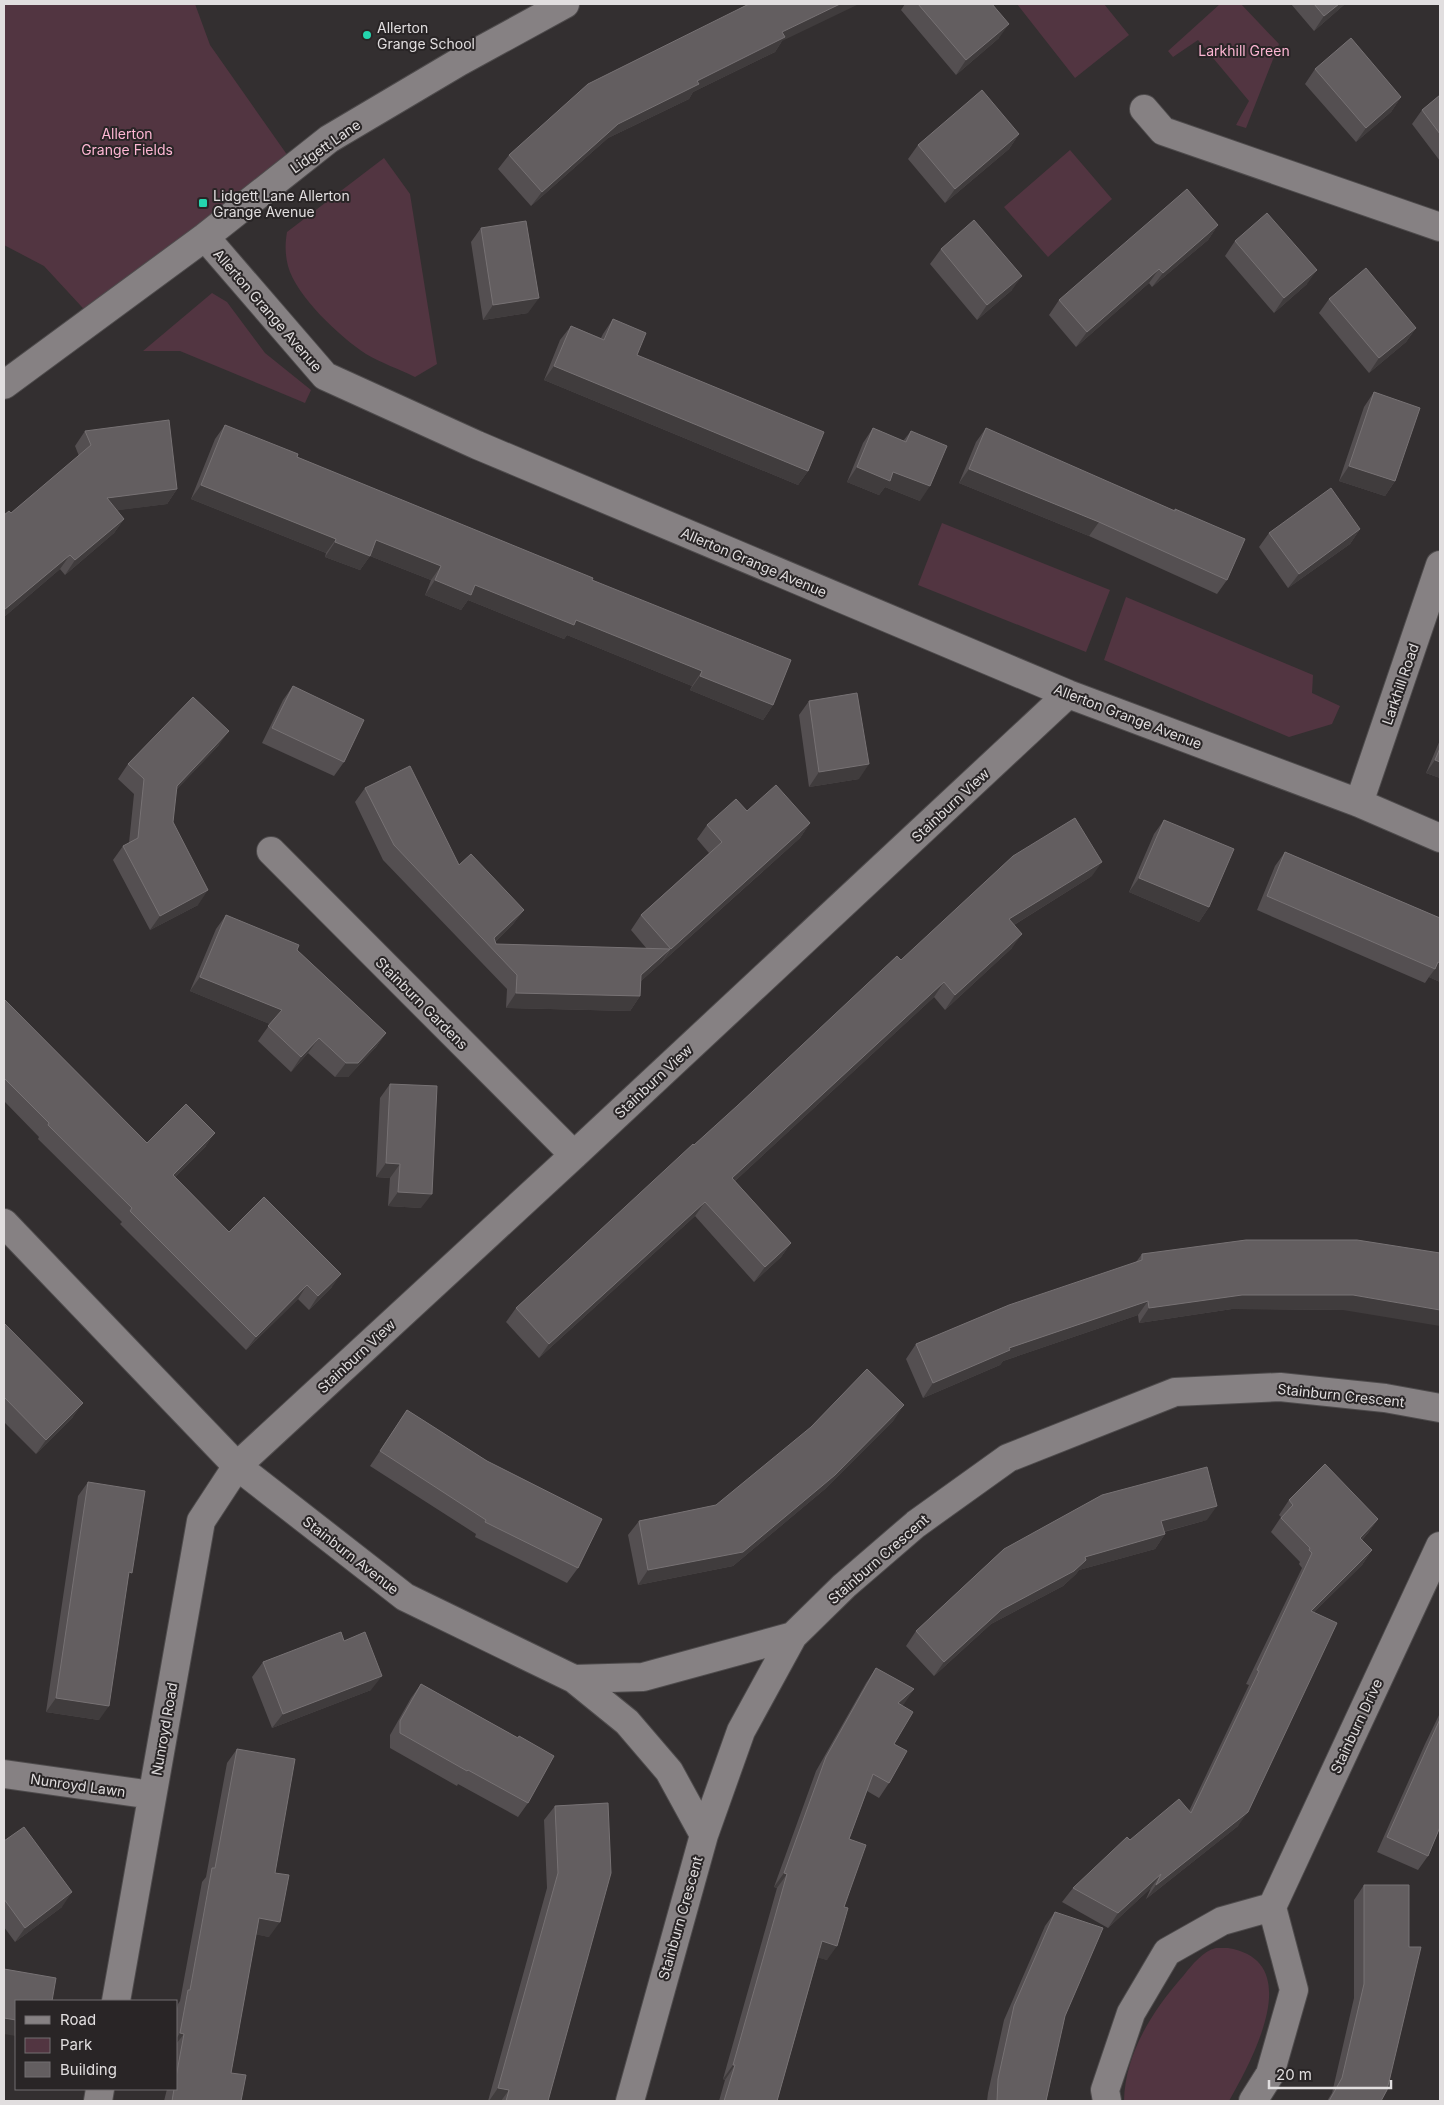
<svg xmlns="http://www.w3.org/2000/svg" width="1444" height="2105" viewBox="0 0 1444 2105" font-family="Inter,sans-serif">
  <rect width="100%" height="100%" fill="#332f30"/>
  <path fill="#523541" d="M 4,4 L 195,4 L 210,45 L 295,166 L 93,319 L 44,266 L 4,245 Z
    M 1017,4 L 1104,4 L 1129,35 L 1075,78 Z
    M 1220,4 L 1241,4 L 1279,44 L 1246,128 L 1236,125 L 1249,101 L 1198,40 L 1173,57 L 1168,51 Z
    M 1070,150 L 1112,199 L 1048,257 L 1004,207 Z
    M 384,158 L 410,194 L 437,364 L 415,377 C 399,369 381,363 366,354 C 340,337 296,296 288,266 C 285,254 285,244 287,232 Z
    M 212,293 L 227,302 L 265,353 L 311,390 L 305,403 L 180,351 L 143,351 Z
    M 942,523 L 1110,590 L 1086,652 L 918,585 Z
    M 1126,597 L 1313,675 L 1312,693 L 1340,706 L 1332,724 L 1289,737 L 1104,660 Z
    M 1228,1948 C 1307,1961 1252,2060 1229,2101 L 1124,2101 C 1125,2053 1153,2010 1184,1975 C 1192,1965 1203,1951 1216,1948 C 1220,1948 1224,1948 1228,1948 Z"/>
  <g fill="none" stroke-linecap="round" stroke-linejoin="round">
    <g stroke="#4e4b4c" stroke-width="30">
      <path id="minor" d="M 1144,109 L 1163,131 L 1440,227
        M 205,237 L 325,376 L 477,445 L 1068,694 L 1359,803 L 1440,838
        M 4,385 L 205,237 L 329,139 L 459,62 L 565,4
        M 1359,803 L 1440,565
        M 271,851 L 574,1155
        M 4,1223 L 237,1466 L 405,1597 L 574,1679 L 643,1677 L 793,1636
        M 574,1679 L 627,1722 L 669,1771 L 704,1835
        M 4,1774 L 152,1795
        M 116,2001 L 201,1521 L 237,1466 L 574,1155 L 1068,694
        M 98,2101 L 100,2089
        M 630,2101 L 704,1835 L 741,1731 L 793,1636 L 844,1586 L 916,1524 L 1008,1458 L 1175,1392 L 1280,1387 L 1385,1398 L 1440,1408
        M 1107,2101 L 1105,2090 L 1131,2013 L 1167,1952 L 1222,1921 L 1272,1907
        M 1253,2101 L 1270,2074 L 1294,1990 L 1272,1907 L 1440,1546"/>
    </g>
    <use href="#minor" stroke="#868183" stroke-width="28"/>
  </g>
  <path fill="#544f51" d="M 905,4 L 992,4 L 999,38 L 956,75 L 901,10 Z
    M 1291,4 L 1345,4 L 1314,31 Z
    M 782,41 L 775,52 L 693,92 L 689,99 L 608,138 L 531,206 L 498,169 L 509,155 Z
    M 1315,69 L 1401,97 L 1391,112 L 1356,142 L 1305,84 Z
    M 1440,95 L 1440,161 L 1412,124 L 1422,110 Z
    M 1019,134 L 1009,149 L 945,203 L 908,159 L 918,145 Z
    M 1218,225 L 1208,240 L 1152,287 L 1149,283 L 1076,347 L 1049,315 L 1059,300 Z
    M 481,228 L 528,313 L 483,320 L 471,242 Z
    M 1235,241 L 1307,284 L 1274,313 L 1225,256 Z
    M 941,249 L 1012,290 L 977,320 L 930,264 Z
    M 1329,299 L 1416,328 L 1406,342 L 1369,373 L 1319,313 Z
    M 613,319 L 637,355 L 808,471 L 798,485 L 544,380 L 560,340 L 571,326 L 601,338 L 603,334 Z
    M 1374,392 L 1395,481 L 1385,496 L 1339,481 L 1364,407 Z
    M 225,425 L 297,457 L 592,580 L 773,705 L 763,720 L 690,690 L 692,686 L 567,635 L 564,639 L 468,600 L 461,610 L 425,595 L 431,580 L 370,556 L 360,570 L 325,557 L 326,553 L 191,499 L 215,439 Z
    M 873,428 L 903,441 L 911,431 L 920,501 L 885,487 L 879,495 L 847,482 L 863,443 Z
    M 986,428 L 1227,580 L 1217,594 L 1089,536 L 959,483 L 976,442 Z
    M 85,431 L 177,489 L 167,504 L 117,510 L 124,519 L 114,533 L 65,575 L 60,569 L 4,617 L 4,515 L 11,513 L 79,456 L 75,446 Z
    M 1360,529 L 1350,544 L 1288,588 L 1259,547 L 1269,533 Z
    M 293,686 L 344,762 L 334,776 L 262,743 L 283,700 Z
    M 809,701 L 859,779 L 809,787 L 799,715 Z
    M 1440,740 L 1440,778 L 1426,773 Z
    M 219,745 L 176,790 L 173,822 L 198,905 L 150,930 L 113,860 L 123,846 L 129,843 L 134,794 L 118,779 L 128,764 Z
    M 365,788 L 459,865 L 524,910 L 513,924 L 495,942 L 496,944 L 647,949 L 631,930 L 641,915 L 709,853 L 697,839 L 707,825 L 747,811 L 810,823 L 800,838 L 641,981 L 640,996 L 630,1011 L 506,1008 L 507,989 L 383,860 L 355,802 Z
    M 1164,820 L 1209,907 L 1199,922 L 1129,892 L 1154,834 Z
    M 1285,852 L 1440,918 L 1440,982 L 1429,977 L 1425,983 L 1257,910 L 1275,866 Z
    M 1092,876 L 1014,925 L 1012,948 L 945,1010 L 934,997 L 735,1181 L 791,1243 L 781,1257 L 754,1282 L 695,1216 L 539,1358 L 506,1322 L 516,1308 L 694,1145 L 901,960 Z
    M 226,915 L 297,950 L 386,1033 L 376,1047 L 348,1077 L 335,1077 L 308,1053 L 291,1072 L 258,1041 L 270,1024 L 190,991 L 216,929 Z
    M 4,999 L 147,1143 L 206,1146 L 175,1177 L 229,1232 L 332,1287 L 309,1310 L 298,1299 L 246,1350 L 120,1224 L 122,1222 L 38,1139 L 39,1137 L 4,1101 Z
    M 390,1084 L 421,1208 L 388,1206 L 390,1178 L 376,1177 L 380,1098 Z
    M 1142,1254 L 1343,1310 L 1232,1309 L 1139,1323 L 1138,1315 L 1003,1361 L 1000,1365 L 923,1398 L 906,1359 L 916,1344 L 1136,1262 Z
    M 4,1323 L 73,1417 L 36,1454 L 4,1422 Z
    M 407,1410 L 487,1461 L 578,1568 L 567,1583 L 475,1537 L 476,1534 L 370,1466 Z
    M 894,1420 L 825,1489 L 733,1566 L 638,1585 L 628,1535 L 639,1521 L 716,1505 Z
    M 88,1482 L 128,1578 L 99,1720 L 46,1712 L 78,1496 Z
    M 1289,1500 L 1378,1519 L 1368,1533 L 1362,1540 L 1372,1550 L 1362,1565 L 1314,1612 L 1238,1826 L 1146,1899 L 1151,1888 L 1108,1928 L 1062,1902 L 1073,1888 L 1130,1840 L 1189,1811 L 1249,1685 L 1246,1684 L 1302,1568 L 1299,1564 L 1300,1562 L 1271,1532 L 1281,1517 L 1279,1515 Z
    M 1207,1520 L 1164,1532 L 1165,1534 L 1155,1549 L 1079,1570 L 1076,1574 L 1063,1586 L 991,1624 L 934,1676 L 906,1646 L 916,1631 L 1004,1549 Z
    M 344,1641 L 371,1690 L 272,1728 L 252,1677 L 263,1662 Z
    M 876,1668 L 914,1689 L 902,1705 L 894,1744 L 889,1783 L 879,1798 L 867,1791 L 849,1839 L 844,1907 L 827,1960 L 818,1957 L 777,2101 L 719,2101 L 725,2080 L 723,2079 L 777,1888 L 774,1887 L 816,1771 L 866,1683 Z
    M 421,1684 L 518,1738 L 528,1803 L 518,1817 L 458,1784 L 457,1786 L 390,1748 L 390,1735 L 411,1698 Z
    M 1440,1713 L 1440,1827 L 1428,1856 L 1418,1870 L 1377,1852 L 1425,1744 Z
    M 237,1749 L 275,1873 L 269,1937 L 256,1934 L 231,2073 L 241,2101 L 164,2101 L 167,2089 L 176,2089 L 176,2012 L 178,2004 L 180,2001 L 202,1882 L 206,1877 L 227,1763 Z
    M 608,1803 L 548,2101 L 488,2101 L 547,1888 L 544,1820 L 555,1806 Z
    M 4,1841 L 62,1907 L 15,1942 L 4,1927 Z
    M 1364,1885 L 1381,2101 L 1327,2101 L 1332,2093 L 1354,1998 L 1354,1900 Z
    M 1055,1912 L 1065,2016 L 1046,2101 L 987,2101 L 988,2093 L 1004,2020 L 1045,1926 Z"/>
  <path fill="#403c3d" d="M 840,4 L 859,4 L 782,41 L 775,52 L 693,92 L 689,99 L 608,138 L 531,206 L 542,192 L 618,124 L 697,81 L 782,32 Z
    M 1339,4 L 1345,4 L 1314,31 L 1324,16 Z
    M 1009,24 L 999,38 L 956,75 L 966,60 Z
    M 1401,97 L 1391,112 L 1356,142 L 1366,128 Z
    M 1019,134 L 1009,149 L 945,203 L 955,189 Z
    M 1218,225 L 1208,240 L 1152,287 L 1163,273 Z
    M 1159,269 L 1149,283 L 1076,347 L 1087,332 Z
    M 1317,270 L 1307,284 L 1274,313 L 1284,298 Z
    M 1022,276 L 1012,290 L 977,320 L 987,305 Z
    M 539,298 L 528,313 L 483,320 L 493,305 Z
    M 1416,328 L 1406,342 L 1369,373 L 1379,358 Z
    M 554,366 L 808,471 L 798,485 L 544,380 Z
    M 1349,466 L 1395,481 L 1385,496 L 1339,481 Z
    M 857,467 L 893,472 L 930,486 L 920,501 L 885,487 L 879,495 L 847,482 Z
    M 969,469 L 1099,522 L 1089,536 L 959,483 Z
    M 201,485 L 336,539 L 326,553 L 191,499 Z
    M 177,489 L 167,504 L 97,513 L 107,498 Z
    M 124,519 L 114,533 L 65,575 L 75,560 Z
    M 1360,529 L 1350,544 L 1288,588 L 1299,574 Z
    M 376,540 L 441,566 L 431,580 L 370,556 L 360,570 L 325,557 L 335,542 Z
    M 70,555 L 60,569 L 4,617 L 4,610 Z
    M 435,580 L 475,585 L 576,620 L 702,671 L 692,686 L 567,635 L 564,639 L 468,600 L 461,610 L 425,595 Z
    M 700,676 L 773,705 L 763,720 L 690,690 Z
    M 229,731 L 219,745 L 167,800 L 177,786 Z
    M 1435,760 L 1440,762 L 1440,778 L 1426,773 Z
    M 869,764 L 859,779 L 809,787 L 819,772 Z
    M 810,823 L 800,838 L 661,963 L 671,949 Z
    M 1102,862 L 1092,876 L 999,934 L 1009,919 Z
    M 1139,878 L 1209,907 L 1199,922 L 1129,892 Z
    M 208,890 L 198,905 L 150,930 L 160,916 Z
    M 524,910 L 513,924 L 490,947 L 494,938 Z
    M 1022,934 L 1012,948 L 945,1010 L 955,995 Z
    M 670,949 L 660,964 L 631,990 L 641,975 Z
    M 1438,962 L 1440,963 L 1440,982 L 1429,977 L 1435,969 Z
    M 200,977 L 282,1010 L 272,1025 L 190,991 Z
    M 944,982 L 934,997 L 722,1193 L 732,1178 Z
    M 516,993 L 640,996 L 630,1011 L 506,1008 Z
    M 386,1033 L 376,1047 L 348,1077 L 335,1077 L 346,1063 Z
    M 319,1038 L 308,1053 L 291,1072 L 301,1057 Z
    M 215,1133 L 206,1146 L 163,1189 L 173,1175 Z
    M 386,1163 L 400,1164 L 390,1178 L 376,1177 Z
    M 398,1192 L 432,1194 L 421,1208 L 388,1206 Z
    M 705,1202 L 695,1216 L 539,1358 L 549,1344 Z
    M 791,1243 L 781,1257 L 754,1282 L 765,1267 Z
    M 341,1274 L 332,1287 L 309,1310 L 318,1296 Z
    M 307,1285 L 298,1299 L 246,1350 L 256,1337 Z
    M 1242,1295 L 1353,1295 L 1440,1310 L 1440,1326 L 1343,1310 L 1232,1309 L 1139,1323 L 1149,1308 Z
    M 1148,1301 L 1138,1315 L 1003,1361 L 1000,1365 L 923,1398 L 933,1383 L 1009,1348 Z
    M 83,1403 L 73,1417 L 36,1454 L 46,1440 Z
    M 904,1405 L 894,1420 L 825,1489 L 733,1566 L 638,1585 L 648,1570 Z
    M 1217,1506 L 1207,1520 L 1151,1535 L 1161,1521 Z
    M 1378,1519 L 1368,1533 L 1350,1552 L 1360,1538 Z
    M 1165,1534 L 1155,1549 L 1079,1570 L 1076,1574 L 1063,1586 L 991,1624 L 934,1676 L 944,1662 L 1001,1610 L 1085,1557 Z
    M 1372,1550 L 1362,1565 L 1301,1625 L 1311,1611 Z
    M 382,1676 L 371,1690 L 272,1728 L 283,1714 Z
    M 914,1689 L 904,1704 L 888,1718 L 898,1703 Z
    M 56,1698 L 109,1706 L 99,1720 L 46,1712 Z
    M 1248,1812 L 1238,1826 L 1146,1899 L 1156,1885 Z
    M 784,1873 L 787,1874 L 777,1888 L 774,1887 Z
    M 1161,1874 L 1151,1888 L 1108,1928 L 1118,1913 Z
    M 72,1892 L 62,1907 L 15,1942 L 25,1928 Z
    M 259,1918 L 280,1922 L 269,1937 L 248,1933 Z
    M 822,1941 L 837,1946 L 827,1960 L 812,1956 Z
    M 4,2018 L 16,2020 L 16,2036 L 4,2034 Z
    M 180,2033 L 184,2034 L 176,2044 L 176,2039 Z
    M 733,2065 L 735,2065 L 725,2080 L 723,2079 Z
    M 498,2088 L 509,2090 L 501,2101 L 489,2101 Z"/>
  <path fill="#635e60" stroke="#777274" d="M 749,4 L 840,4 L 782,32 L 785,37 L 697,81 L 699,84 L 618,124 L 542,192 L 509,155 L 588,84 Z
    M 918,4 L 992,4 L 1009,24 L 966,60 Z
    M 1314,4 L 1339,4 L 1324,16 Z
    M 1351,38 L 1401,97 L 1366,128 L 1315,69 Z
    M 982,90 L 1019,134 L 955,189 L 918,145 Z
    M 1440,95 L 1440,134 L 1422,110 Z
    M 1187,189 L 1218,225 L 1163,273 L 1159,269 L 1087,332 L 1059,300 Z
    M 1267,213 L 1317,270 L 1284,298 L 1235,241 Z
    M 974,220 L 1022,276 L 987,305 L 941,249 Z
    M 526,221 L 539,298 L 493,305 L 481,228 Z
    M 1366,268 L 1416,328 L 1379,358 L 1329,299 Z
    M 613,319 L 646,333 L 637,355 L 824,432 L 808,471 L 554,366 L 571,326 L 604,340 Z
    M 1374,392 L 1420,408 L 1395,481 L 1349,466 Z
    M 169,420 L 177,489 L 107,498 L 124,519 L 75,560 L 70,555 L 4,610 L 4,515 L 9,511 L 11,513 L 91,445 L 85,431 Z
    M 225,425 L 298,454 L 297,457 L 593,578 L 592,580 L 791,660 L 773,705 L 700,676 L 702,671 L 576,620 L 574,625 L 475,585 L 471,595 L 435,580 L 441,566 L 376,540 L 370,556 L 335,542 L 336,539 L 201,485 Z
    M 873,428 L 906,442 L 911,431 L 947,446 L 930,486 L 893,472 L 890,481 L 857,467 Z
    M 986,428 L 1175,511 L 1175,509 L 1245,539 L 1227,580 L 1099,522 L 969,469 Z
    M 1331,488 L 1360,529 L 1299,574 L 1269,533 Z
    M 293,686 L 364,720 L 344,762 L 272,728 Z
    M 857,693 L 869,764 L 819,772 L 809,701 Z
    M 193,697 L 229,731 L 177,786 L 173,822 L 208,890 L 160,916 L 123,846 L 138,838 L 144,779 L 128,764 Z
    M 1440,748 L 1440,762 L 1435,760 Z
    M 410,766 L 459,865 L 471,854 L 524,910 L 494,938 L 496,944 L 670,949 L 641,975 L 640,996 L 516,993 L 517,975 L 394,845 L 365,788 Z
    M 776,785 L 810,823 L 671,949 L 641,915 L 722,842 L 707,825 L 736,799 L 747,811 Z
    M 1075,818 L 1102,862 L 1009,919 L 1022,934 L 955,995 L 944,982 L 732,1178 L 791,1243 L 765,1267 L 705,1202 L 549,1344 L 516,1308 L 693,1144 L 694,1145 L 737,1106 L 897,956 L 901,960 L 1013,856 Z
    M 1164,820 L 1234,849 L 1209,907 L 1139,878 Z
    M 1285,852 L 1440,918 L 1440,963 L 1438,962 L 1435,969 L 1267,896 Z
    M 226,915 L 299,945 L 297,950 L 386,1033 L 358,1063 L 346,1063 L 319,1038 L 301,1057 L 268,1026 L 282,1010 L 200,977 Z
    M 4,999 L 147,1143 L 186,1104 L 215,1133 L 173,1175 L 229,1232 L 264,1197 L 341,1274 L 318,1296 L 307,1285 L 256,1337 L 130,1211 L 132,1208 L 48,1125 L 49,1123 L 4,1078 Z
    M 390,1084 L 437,1086 L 432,1194 L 398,1192 L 400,1164 L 386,1163 Z
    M 1246,1240 L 1357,1240 L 1440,1253 L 1440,1310 L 1353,1295 L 1242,1295 L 1149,1308 L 1148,1301 L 1009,1348 L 1010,1350 L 933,1383 L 916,1344 L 1009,1305 L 1142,1260 L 1142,1254 Z
    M 4,1323 L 83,1403 L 46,1440 L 4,1397 Z
    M 867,1369 L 904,1405 L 835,1475 L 743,1552 L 648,1570 L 639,1521 L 716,1505 L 811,1427 Z
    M 407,1410 L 487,1461 L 602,1519 L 578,1568 L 485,1522 L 486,1520 L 380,1451 Z
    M 1325,1464 L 1378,1519 L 1360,1538 L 1372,1550 L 1311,1611 L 1337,1623 L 1248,1812 L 1156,1885 L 1161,1874 L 1118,1913 L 1073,1888 L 1127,1837 L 1130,1840 L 1179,1799 L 1191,1813 L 1259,1671 L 1257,1670 L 1312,1553 L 1309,1550 L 1310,1548 L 1281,1518 L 1293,1505 L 1289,1500 Z
    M 1207,1467 L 1217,1506 L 1161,1521 L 1165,1534 L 1085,1557 L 1086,1560 L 1074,1571 L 1001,1610 L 944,1662 L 916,1631 L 1004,1549 L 1102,1495 Z
    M 88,1482 L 145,1491 L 132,1573 L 129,1572 L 109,1706 L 56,1698 Z
    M 341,1632 L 344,1641 L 365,1632 L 382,1676 L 283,1714 L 263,1662 Z
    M 876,1668 L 914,1689 L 898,1703 L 913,1712 L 894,1744 L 907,1751 L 889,1783 L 873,1774 L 849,1839 L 866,1845 L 844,1907 L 848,1908 L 837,1946 L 822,1941 L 777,2101 L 724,2101 L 735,2065 L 733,2065 L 787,1874 L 784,1873 L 826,1757 Z
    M 421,1684 L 518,1738 L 519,1736 L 554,1756 L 528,1803 L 468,1770 L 467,1771 L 400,1733 L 400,1721 Z
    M 1440,1719 L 1440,1827 L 1428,1856 L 1387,1837 Z
    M 237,1749 L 295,1759 L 275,1873 L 289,1875 L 280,1922 L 259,1918 L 231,2073 L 246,2075 L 241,2101 L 172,2101 L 174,2089 L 176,2089 L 176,2077 L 184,2034 L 180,2033 L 188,1990 L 190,1990 L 212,1868 L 215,1868 Z
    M 608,1803 L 611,1873 L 548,2101 L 506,2101 L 509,2090 L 498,2088 L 558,1873 L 555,1806 Z
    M 24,1827 L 72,1892 L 25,1928 L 4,1899 L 4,1841 Z
    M 1364,1885 L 1409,1885 L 1409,1947 L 1421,1947 L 1387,2090 L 1381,2101 L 1329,2101 L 1342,2078 L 1364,1984 Z
    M 1055,1912 L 1103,1928 L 1065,2016 L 1046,2101 L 997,2101 L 998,2079 L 1014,2006 Z
    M 4,1969 L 56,1978 L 52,2001 L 16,2001 L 16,2020 L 4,2018 Z"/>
  <g fill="#24d5ae" stroke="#292526" stroke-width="2">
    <circle cx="367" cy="35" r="5"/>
    <rect x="198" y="198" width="10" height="10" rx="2.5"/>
  </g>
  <g text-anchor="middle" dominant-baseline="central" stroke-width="4" stroke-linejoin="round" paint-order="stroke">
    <g font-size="14" fill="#e1dedf" stroke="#292526" text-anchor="start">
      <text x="377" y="27">Allerton<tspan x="377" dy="16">Grange School</tspan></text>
      <text x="213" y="195">Lidgett Lane Allerton<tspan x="213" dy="16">Grange Avenue</tspan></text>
    </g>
    <g font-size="14" fill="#fdb6d3" stroke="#292526">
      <text x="1244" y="50">Larkhill Green</text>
      <text x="127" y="133">Allerton<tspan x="127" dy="16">Grange Fields</tspan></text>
    </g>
    <g font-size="14" fill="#e1dedf" stroke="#292526">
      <text transform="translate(325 146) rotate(-35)">Lidgett Lane</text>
      <text transform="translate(268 310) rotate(49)">Allerton Grange Avenue</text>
      <text transform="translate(754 562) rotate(23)">Allerton Grange Avenue</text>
      <text transform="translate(1400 684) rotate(-71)">Larkhill Road</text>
      <text transform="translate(1128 716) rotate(21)">Allerton Grange Avenue</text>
      <text transform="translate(950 805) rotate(-43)">Stainburn View</text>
      <text transform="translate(422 1003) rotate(45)">Stainburn Gardens</text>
      <text transform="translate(653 1081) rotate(-43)">Stainburn View</text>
      <text transform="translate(356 1356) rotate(-43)">Stainburn View</text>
      <text transform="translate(1341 1395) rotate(6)">Stainburn Crescent</text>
      <text transform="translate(351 1555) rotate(38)">Stainburn Avenue</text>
      <text transform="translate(878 1559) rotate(-41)">Stainburn Crescent</text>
      <text transform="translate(1356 1726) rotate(-65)">Stainburn Drive</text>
      <text transform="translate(164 1729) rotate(-80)">Nunroyd Road</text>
      <text transform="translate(78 1785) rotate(8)">Nunroyd Lawn</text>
      <text transform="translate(680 1918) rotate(-74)">Stainburn Crescent</text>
    </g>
  </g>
  <rect width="1444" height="2105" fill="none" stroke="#e1dedf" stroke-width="10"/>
  <rect x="15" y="2000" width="162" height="90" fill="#292526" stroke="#736f70"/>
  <rect x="25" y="2016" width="25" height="8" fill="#868183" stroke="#736f70"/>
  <text x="60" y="2025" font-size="15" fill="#e1dedf">Road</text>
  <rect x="25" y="2038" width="25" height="15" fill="#523541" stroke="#736f70"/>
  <text x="60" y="2050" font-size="15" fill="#e1dedf">Park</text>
  <rect x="25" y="2062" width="25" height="15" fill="#635e60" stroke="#736f70"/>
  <text x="60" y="2075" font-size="15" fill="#e1dedf">Building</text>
  <path d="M1269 2080v8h122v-8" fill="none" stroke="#e1dedf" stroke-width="2.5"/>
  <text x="1276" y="2080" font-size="15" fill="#e1dedf" stroke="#292526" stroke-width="4" paint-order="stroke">20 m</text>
</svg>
